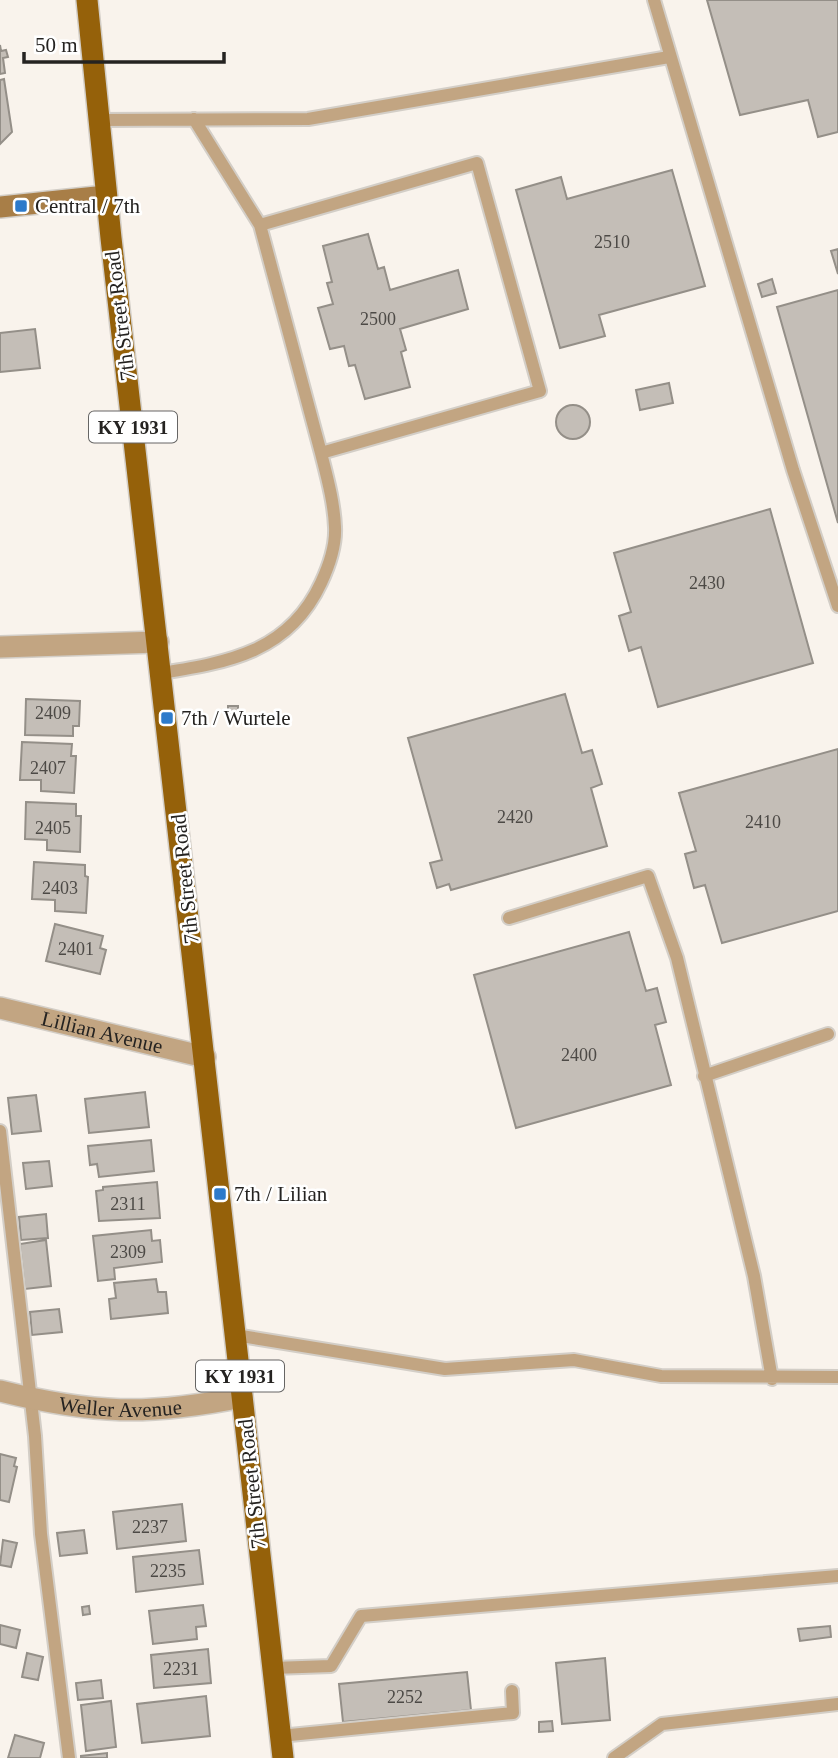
<svg xmlns="http://www.w3.org/2000/svg" width="838" height="1758" viewBox="0 0 838 1758" font-family="Georgia,serif">
  <rect width="100%" height="100%" fill="#f9f3ec"/>
  <path fill="#c4beb7" stroke="#948f88" stroke-width="2" d="M 707,0 L 838,0 L 838,132 L 818,137 L 808,100 L 740,115 Z
    M 0,45 L 1,51 L 6,50 L 8,57 L 3,58 L 5,73 L 0,74 Z
    M 4,79 L 12,132 L 0,144 L 0,80 Z
    M 672,170 L 705,286 L 599,315 L 605,336 L 560,348 L 516,190 L 561,177 L 567,199 Z
    M 368,234 L 378,269 L 384,267 L 390,290 L 458,270 L 468,309 L 400,329 L 406,350 L 401,352 L 410,387 L 365,399 L 355,365 L 349,366 L 344,346 L 330,349 L 318,308 L 333,304 L 327,283 L 332,282 L 323,246 Z
    M 838,249 L 838,274 L 831,251 Z
    M 772,279 L 776,293 L 762,297 L 758,284 Z
    M 838,290 L 838,523 L 777,307 Z
    M 35,329 L 40,368 L 0,372 L 0,333 Z
    M 669,383 L 673,403 L 640,410 L 636,390 Z
    M556 422a17 17 0 1 1 34 0a17 17 0 1 1-34 0Z
    M 770,509 L 813,663 L 658,707 L 641,647 L 629,651 L 619,616 L 631,612 L 614,553 Z
    M 565,694 L 582,753 L 592,750 L 602,784 L 591,788 L 607,846 L 451,890 L 449,884 L 437,888 L 430,863 L 442,860 L 408,738 Z
    M 26,699 L 80,701 L 79,726 L 73,726 L 73,736 L 25,735 Z
    M 228,706 L 238,706 L 238,713 L 228,713 Z
    M 22,742 L 72,744 L 71,756 L 76,756 L 74,793 L 41,791 L 41,780 L 20,780 Z
    M 838,749 L 838,911 L 722,943 L 705,885 L 694,888 L 685,854 L 696,851 L 679,793 Z
    M 26,802 L 76,804 L 76,816 L 81,816 L 80,852 L 47,850 L 47,840 L 25,839 Z
    M 34,862 L 85,865 L 85,876 L 88,877 L 86,913 L 55,911 L 55,900 L 32,899 Z
    M 55,924 L 103,936 L 100,948 L 106,950 L 100,974 L 46,961 Z
    M 629,932 L 646,991 L 657,988 L 666,1022 L 655,1025 L 671,1085 L 516,1128 L 474,975 Z
    M 145,1092 L 149,1127 L 89,1133 L 85,1099 Z
    M 36,1095 L 41,1131 L 12,1134 L 8,1098 Z
    M 151,1140 L 154,1171 L 99,1177 L 97,1164 L 90,1165 L 88,1146 Z
    M 49,1161 L 52,1186 L 26,1189 L 23,1163 Z
    M 157,1182 L 160,1218 L 99,1221 L 96,1191 L 103,1190 L 103,1187 Z
    M 46,1214 L 48,1238 L 21,1240 L 19,1217 Z
    M 151,1230 L 152,1241 L 160,1240 L 162,1262 L 114,1268 L 115,1279 L 98,1281 L 93,1236 Z
    M 46,1240 L 51,1286 L 25,1289 L 20,1244 Z
    M 156,1279 L 158,1292 L 166,1292 L 168,1313 L 111,1319 L 109,1299 L 116,1298 L 114,1283 Z
    M 59,1309 L 62,1332 L 32,1335 L 30,1312 Z
    M 0,1454 L 16,1458 L 14,1466 L 17,1467 L 9,1502 L 0,1500 Z
    M 182,1504 L 186,1541 L 117,1549 L 113,1512 Z
    M 84,1530 L 87,1553 L 60,1556 L 57,1533 Z
    M 3,1540 L 17,1543 L 11,1567 L 0,1565 Z
    M 199,1550 L 203,1584 L 136,1592 L 133,1557 Z
    M 203,1605 L 206,1626 L 196,1627 L 197,1639 L 153,1644 L 149,1611 Z
    M 89,1606 L 90,1614 L 83,1615 L 82,1607 Z
    M 0,1625 L 20,1630 L 16,1648 L 0,1644 Z
    M 830,1626 L 831,1637 L 800,1641 L 798,1629 Z
    M 208,1649 L 211,1683 L 154,1688 L 151,1655 Z
    M 27,1653 L 43,1657 L 38,1680 L 22,1677 Z
    M 605,1658 L 610,1720 L 562,1724 L 556,1663 Z
    M 467,1672 L 471,1710 L 343,1722 L 339,1684 Z
    M 101,1680 L 103,1698 L 78,1700 L 76,1683 Z
    M 206,1696 L 210,1736 L 142,1743 L 137,1704 Z
    M 111,1701 L 116,1747 L 86,1751 L 81,1705 Z
    M 552,1721 L 553,1731 L 539,1732 L 539,1722 Z
    M 15,1735 L 44,1743 L 40,1758 L 8,1758 Z
    M 107,1753 L 107,1758 L 81,1758 L 81,1756 Z"/>
  <g fill="none" stroke-linecap="round" stroke-linejoin="round">
    <g stroke="#d3cec7" stroke-width="16">
      <path id="lane" d="M 654,0 L 793,470 L 838,606
        M 194,119 L 260,225
        M 99,120 L 308,119 L 669,57
        M 162,673 C 229,662 289,652 321,583 C 329,566 336,546 335,527 C 334,502 327,477 321,453 L 260,225 L 477,163 L 540,391 L 321,453
        M 509,918 L 648,876 L 677,958 L 754,1276 L 772,1379
        M 704,1076 L 828,1034
        M 0,1131 L 35,1436 L 41,1534 L 69,1758
        M 235,1335 L 445,1369 L 574,1360 L 661,1376 L 838,1377
        M 273,1668 L 331,1666 L 361,1616 L 838,1576
        M 280,1736 L 513,1713 L 512,1691
        M 614,1758 L 662,1724 L 838,1704"/>
    </g>
    <g stroke="#d3cec7" stroke-width="24">
      <g id="street">
        <path d="M 0,647 L 158,642"/>
        <path id="s1" d="M 0,1008 L 205,1057"/>
        <path id="s2" d="M 0,1391 C 92,1414 148,1416 242,1397"/>
      </g>
    </g>
    <g stroke="#d3cec7" stroke-width="24">
      <path id="secondary" d="M 0,207 L 106,196"/>
    </g>
    <g stroke="#d3cec7" stroke-width="24">
      <path id="primary" d="M 87,0 L 111,238 L 283,1758"/>
    </g>
    <use href="#lane" stroke="#c2a582" stroke-width="12"/>
    <use href="#street" stroke="#c2a582" stroke-width="21"/>
    <use href="#secondary" stroke="#a87e47" stroke-width="21"/>
    <use href="#primary" stroke="#95610a" stroke-width="21"/>
  </g>
  <g fill="#2d7aca" stroke="#fff" stroke-width="2.5">
    <rect x="14" y="199" width="14" height="14" rx="3.5"/>
    <rect x="160" y="711" width="14" height="14" rx="3.5"/>
    <rect x="213" y="1187" width="14" height="14" rx="3.5"/>
  </g>
  <g text-anchor="middle" dominant-baseline="central" stroke-width="5" stroke-linejoin="round" paint-order="stroke">
    <g font-size="18" fill="#4d4a46">
      <text x="612" y="242">2510</text>
      <text x="378" y="319">2500</text>
      <text x="707" y="583">2430</text>
      <text x="53" y="713">2409</text>
      <text x="48" y="768">2407</text>
      <text x="515" y="817">2420</text>
      <text x="763" y="822">2410</text>
      <text x="53" y="828">2405</text>
      <text x="60" y="888">2403</text>
      <text x="76" y="949">2401</text>
      <text x="579" y="1055">2400</text>
      <text x="128" y="1204">2311</text>
      <text x="128" y="1252">2309</text>
      <text x="150" y="1527">2237</text>
      <text x="168" y="1571">2235</text>
      <text x="181" y="1669">2231</text>
      <text x="405" y="1697">2252</text>
    </g>
    <g fill="#fff" stroke="#666564" stroke-width="2">
      <rect x="89" y="411.5" width="88" height="31" rx="5"/>
      <rect x="196" y="1360.5" width="88" height="31" rx="5"/>
    </g>
    <g font-size="19" font-weight="bold" fill="#252321">
      <text x="133" y="427">KY 1931</text>
      <text x="240" y="1376">KY 1931</text>
    </g>
    <g font-size="21" fill="#252321" stroke="#fff" text-anchor="start">
      <text x="35" y="206">Central / 7th</text>
      <text x="181" y="718">7th / Wurtele</text>
      <text x="234" y="1194">7th / Lilian</text>
    </g>
    <g font-size="21" fill="#252321" stroke="#fff">
      <text transform="translate(120 316) rotate(-97)">7th Street Road</text>
      <text transform="translate(185 879) rotate(-96)">7th Street Road</text>
      <text stroke="none"><textPath href="#s1" startOffset="105">Lillian Avenue</textPath></text>
      <text stroke="none"><textPath href="#s2" startOffset="122">Weller Avenue</textPath></text>
      <text transform="translate(252 1484) rotate(-96)">7th Street Road</text>
    </g>
  </g>
  <path d="M24 52v10h200v-10" fill="none" stroke="#252321" stroke-width="3.5"/>
  <text x="35" y="52" font-size="21" fill="#252321" stroke="#ffffff" stroke-width="5" paint-order="stroke">50 m</text>
</svg>
